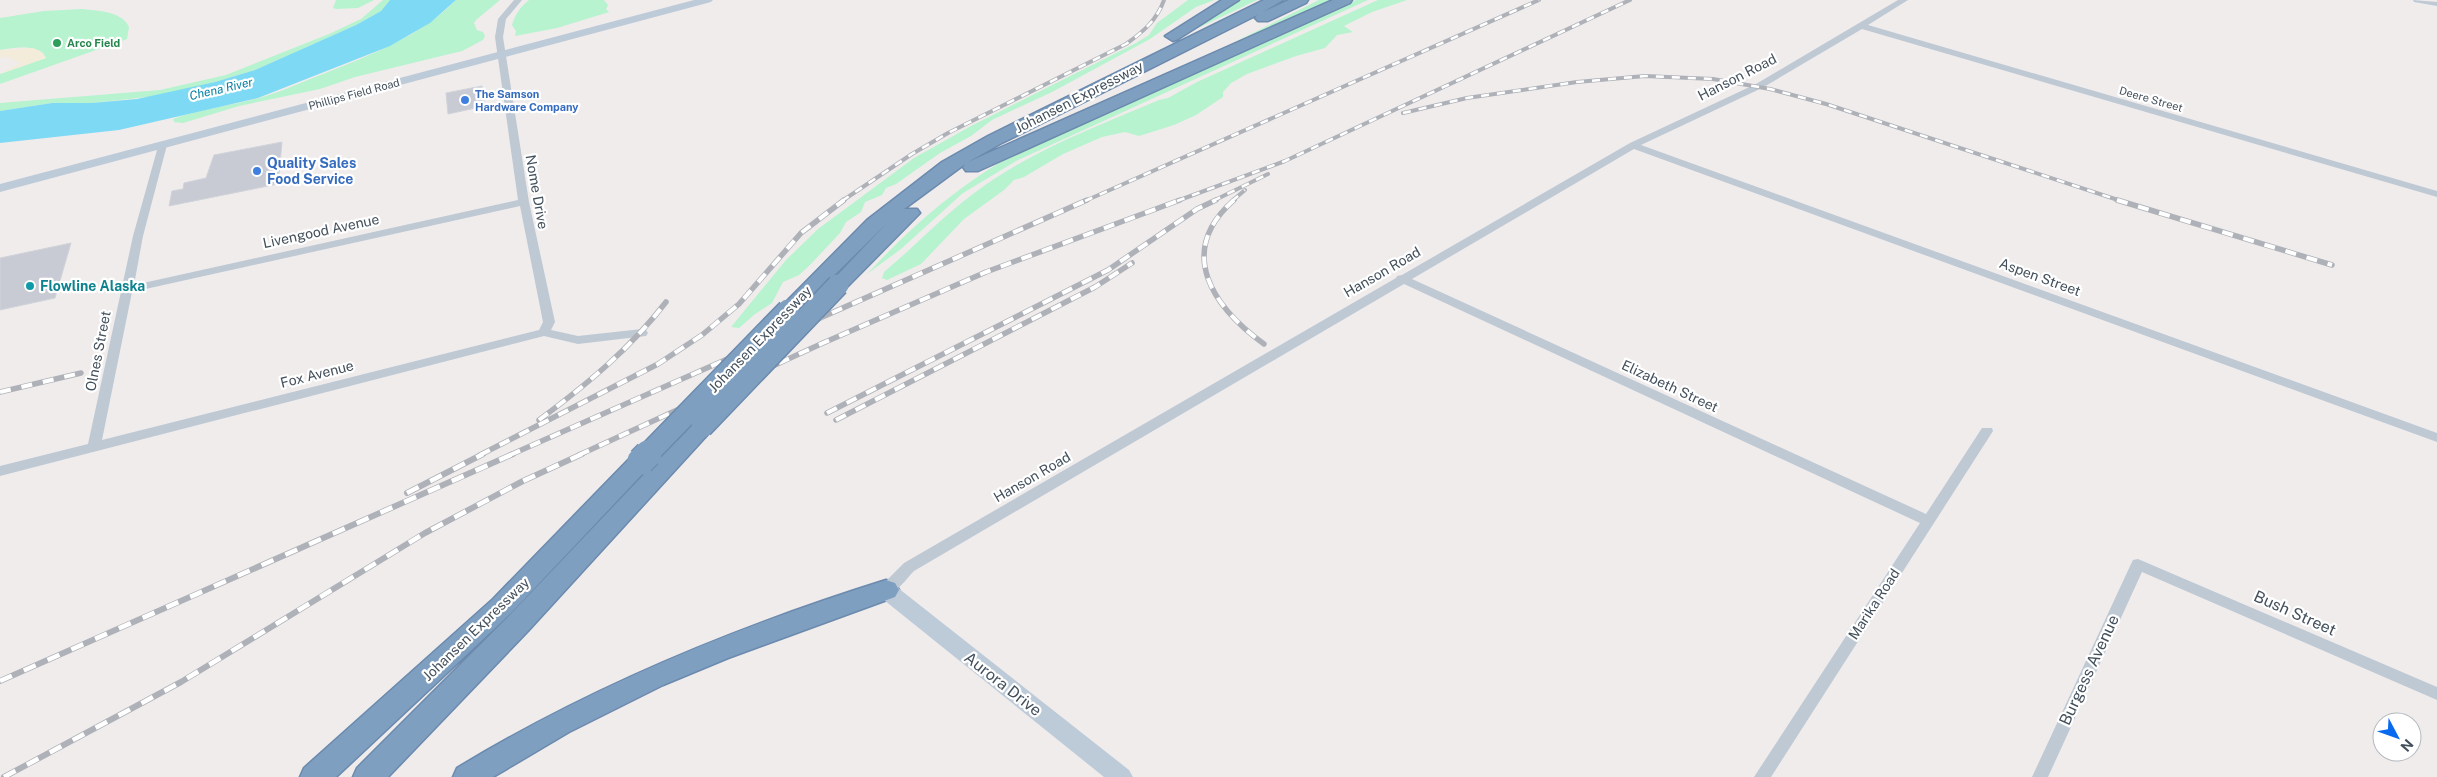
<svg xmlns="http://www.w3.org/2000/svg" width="2437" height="777" viewBox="0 0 2437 777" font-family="'Public Sans',sans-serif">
  <rect width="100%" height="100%" fill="#f0ecec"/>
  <path fill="#b6f3ce" d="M 336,0 L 374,0 L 358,8 L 336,9 L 333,8 Z
    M 383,0 L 390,0 L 381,11 L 356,25 L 255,70 L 215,82 L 157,96 L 91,103 L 52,103 L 0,111 L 0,103 L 160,90 L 226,75 L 329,34 L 361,19 Z
    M 456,0 L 500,0 L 476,20 L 474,23 L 477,30 L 483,32 L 485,36 L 483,40 L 462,51 L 355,77 L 320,89 L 239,106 L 183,123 L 174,122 L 173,119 C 201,109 230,106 259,98 C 281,92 302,82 323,74 C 370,55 420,37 456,0 Z
    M 529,0 L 604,0 L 608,5 L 606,9 L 609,12 L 557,28 L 515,36 L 516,31 L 512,25 C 515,15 520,7 529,0 Z
    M 1188,0 L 1214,0 L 1196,7 L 1150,39 L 1052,92 L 992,120 L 971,136 L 940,153 L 896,184 L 886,188 L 882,195 L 865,202 L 861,212 L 846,222 L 840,233 L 811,264 L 799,275 L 783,282 L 772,303 L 755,314 L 739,328 L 731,327 L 786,260 L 818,229 L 914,158 L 971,126 L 1136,43 L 1149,35 L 1157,23 Z
    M 1241,0 L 1257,0 L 1175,39 Z
    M 1319,0 L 1341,0 L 1197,61 Z
    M 1356,0 L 1368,0 L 1018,160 L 963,193 L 901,249 L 867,274 C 909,229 952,191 1004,160 Z
    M 1378,0 L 1407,0 L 1372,12 L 1344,26 L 1353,32 L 1337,35 L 1325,48 L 1296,56 L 1247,74 L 1231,83 L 1223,92 L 1223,97 L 1196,115 L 1174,125 L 1139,136 L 1125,132 L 1102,137 L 1063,154 L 1024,177 L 1014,180 L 1004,190 L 964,219 L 921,264 L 887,280 L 882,278 L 884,272 C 914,247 941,218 973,194 C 1027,152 1096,127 1159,100 L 1168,98 L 1197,82 Z
    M 82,9 C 98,11 122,11 129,27 L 127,39 L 0,84 L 0,74 L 46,58 C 39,43 13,48 0,50 L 0,18 L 44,11 Z"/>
  <path fill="#f3ecdb" d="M 33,48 L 42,52 L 46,58 L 0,74 L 20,63 L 8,57 L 0,58 L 0,50 Z"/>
  <path fill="#7edaf4" d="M 390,0 L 456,0 L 430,23 L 390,46 L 258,98 L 119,130 L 0,143 L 0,111 L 52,103 L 91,103 L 137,99 L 215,82 L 255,70 L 356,25 L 381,11 Z"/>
  <path fill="#c8cbd3" stroke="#d0d3d9" d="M 482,86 L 485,106 L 448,114 L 446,93 Z
    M 282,142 L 278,184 L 169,206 L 172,191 L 183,189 L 184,183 L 206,178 L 214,155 Z
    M 71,243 L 55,298 L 0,310 L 0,258 Z"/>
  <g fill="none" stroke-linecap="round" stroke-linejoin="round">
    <g stroke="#6b8aad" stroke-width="3">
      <path id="highway" d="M 1222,0 L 1239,0 L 1178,39 L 1173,41 L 1165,36 Z
        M 1264,0 L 1283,0 L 1263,12 L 1289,0 L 1308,0 L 1306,3 L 1268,21 L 1258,21 L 1255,18 L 1257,15 L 1000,144 L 968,162 L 1333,0 L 1352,0 L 1350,3 L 978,171 L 966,171 L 963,167 L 965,164 L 904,209 L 917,209 L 920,213 L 845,289 L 838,291 L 831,289 L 828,285 L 888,222 L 795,314 L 788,316 L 781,314 L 778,310 L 867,220 L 942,162 L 988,136 Z
        M 702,419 L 710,422 L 714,427 L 710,432 L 528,631 L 388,777 L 353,777 L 357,768 L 508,617 L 694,422 Z
        M 641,453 L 649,455 L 653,461 L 649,467 L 511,613 L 336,777 L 300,777 L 304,768 L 493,599 L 633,455 Z
        M 886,580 L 895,583 L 899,590 L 895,597 L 728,658 L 663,685 L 569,732 L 493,777 L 453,777 L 457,768 C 592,686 736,627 886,580 Z"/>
    </g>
    <path fill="#bec9d4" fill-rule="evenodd" d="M 514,0 L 522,0 L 506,19 L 503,37 L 529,202 L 555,322 L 551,330 L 578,336 L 642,329 L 646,330 L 648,333 L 646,336 L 578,344 L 544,336 L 0,476 L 0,466 L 88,444 L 133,236 L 159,143 L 162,142 L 167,145 L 143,236 L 134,285 L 518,200 L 495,37 L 498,19 ZM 520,206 L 543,322 L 539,330 L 102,440 L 132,292 Z
      M 1898,0 L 1908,0 L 1868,25 L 2437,191 L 2437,197 L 1862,29 L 1762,88 L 1641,145 L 2437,433 L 2437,442 L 1634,149 L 1412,279 L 1926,514 L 1982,428 L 1992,428 L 1993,431 L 1771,777 L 1754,777 L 1920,523 L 1404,284 L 914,571 C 906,579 894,598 881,594 L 879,590 L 881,586 L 904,563 L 1396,278 L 1397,276 L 1402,275 L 1630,143 L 1756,84 Z
      M 2413,0 L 2437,2 L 2437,6 L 2414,2 Z
      M 2138,559 L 2437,687 L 2437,700 L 2142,572 L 2048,777 L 2032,777 L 2131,564 L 2133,560 Z"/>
    <path fill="#bdcad8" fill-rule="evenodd" d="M 694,0 L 713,0 L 711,2 L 0,192 L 0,184 Z
      M 886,582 L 893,584 L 1129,770 L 1133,777 L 1104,777 L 879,596 L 876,590 L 879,584 Z"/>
    <use href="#highway" fill="#7f9fc1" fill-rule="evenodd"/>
    <g stroke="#aeb2b8" stroke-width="4">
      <path id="rail-far2" d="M 1403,113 L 1467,98 L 1577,82 L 1645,76 L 1713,79 L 1770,89 L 1826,104 L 2121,201
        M 842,201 L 912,154 L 948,133 L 1126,44 C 1143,32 1157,20 1164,0
        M 1085,201 L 1539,0
        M 1177,201 L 1285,161 L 1630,0
        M 1213,201 L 1268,174
        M 1232,201 L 1245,190"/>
    </g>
    <g stroke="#aeb2b8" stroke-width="5.5">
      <path id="rail-far1" d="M 1234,200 C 1175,252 1213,307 1264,344
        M 2117,200 L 2332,265
        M 0,392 L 81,373
        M 827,413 L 1108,270 L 1197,209 L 1216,200
        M 539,420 C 586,385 630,349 666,302
        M 836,420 L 1095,287 L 1132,263
        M 480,455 L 658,364 L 702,335 L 739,304 L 801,233 L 844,200
        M 510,455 L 1087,200
        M 579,455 L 823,343 L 986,272 L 1180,200"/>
    </g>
    <g stroke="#aeb2b8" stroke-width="6">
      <path id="rail" d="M 407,493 L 483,454
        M 0,681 L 513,454
        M 4,777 L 181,682 L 425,533 L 523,481 L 582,454"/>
    </g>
    <use href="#rail-far2" stroke="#fff" stroke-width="2.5" stroke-dasharray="8" stroke-linecap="butt"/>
    <use href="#rail-far1" stroke="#fff" stroke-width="4" stroke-dasharray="11" stroke-linecap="butt"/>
    <use href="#rail" stroke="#fff" stroke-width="4.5" stroke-dasharray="13" stroke-linecap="butt"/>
    <g stroke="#6b8aad" stroke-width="24" stroke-linecap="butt">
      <path id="highway-bridge-far1" d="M 702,427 L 838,285
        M 647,455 L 788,310"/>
    </g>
    <g stroke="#6b8aad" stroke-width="29" stroke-linecap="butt">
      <path id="highway-bridge" d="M 641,461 L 648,454"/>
    </g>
    <use href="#highway-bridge-far1" stroke="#7f9fc1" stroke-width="21"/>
    <use href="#highway-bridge" stroke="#7f9fc1" stroke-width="27"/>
  </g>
  <circle fill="#2e9e5b" stroke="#fff" stroke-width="2" cx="57" cy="43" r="5"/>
  <g fill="#3f7fe0" stroke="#fff" stroke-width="2">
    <circle cx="465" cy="100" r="5"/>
    <circle cx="257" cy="171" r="5"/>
  </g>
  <circle fill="#0f9aa8" stroke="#fff" stroke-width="2" cx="30" cy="286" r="5"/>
  <g text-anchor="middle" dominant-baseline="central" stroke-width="4.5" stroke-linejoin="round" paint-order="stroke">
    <g font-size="11" font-weight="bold" fill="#27864d" stroke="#fff" text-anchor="start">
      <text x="67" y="43">Arco Field</text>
    </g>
    <g font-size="11" fill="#43505c" stroke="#fff">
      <text transform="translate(354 94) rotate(-15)">Phillips Field Road</text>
      <text transform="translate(2151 99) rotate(16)">Deere Street</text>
    </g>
    <g font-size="11" font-weight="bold" fill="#366cbe" stroke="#fff" text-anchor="start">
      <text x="475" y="94">The Samson<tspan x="475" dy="13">Hardware Company</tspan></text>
    </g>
    <g font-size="12" font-style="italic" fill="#027fa2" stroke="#fff">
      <text transform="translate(221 89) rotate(-13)">Chena River</text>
    </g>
    <g font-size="14" fill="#43505c" stroke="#fff">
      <text transform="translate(1737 77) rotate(-27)">Hanson Road</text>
      <text transform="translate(1079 97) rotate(-27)">Johansen Expressway</text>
      <text transform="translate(537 192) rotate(80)">Nome Drive</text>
      <text transform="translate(321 231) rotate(-12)">Livengood Avenue</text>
      <text transform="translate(1382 272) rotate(-30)">Hanson Road</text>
      <text transform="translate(2040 277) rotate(20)">Aspen Street</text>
      <text transform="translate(760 339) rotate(-46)">Johansen Expressway</text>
      <text transform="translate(98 351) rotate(-79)">Olnes Street</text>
      <text transform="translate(317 374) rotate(-14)">Fox Avenue</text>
      <text transform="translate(1670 386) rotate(25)">Elizabeth Street</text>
      <text transform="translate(1032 477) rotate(-30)">Hanson Road</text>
      <text transform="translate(1874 604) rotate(-57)">Marika Road</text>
      <text transform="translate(476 629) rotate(-44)">Johansen Expressway</text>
    </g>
    <g font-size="14" font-weight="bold" fill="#366cbe" stroke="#fff" text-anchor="start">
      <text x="267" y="163">Quality Sales<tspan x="267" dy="16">Food Service</tspan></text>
    </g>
    <g font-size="14" font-weight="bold" fill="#0d838f" stroke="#fff" text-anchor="start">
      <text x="40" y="286">Flowline Alaska</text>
    </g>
    <g font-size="16" fill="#43505c" stroke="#fff">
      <text transform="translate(2295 613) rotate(24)">Bush Street</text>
      <text transform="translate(2089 670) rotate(-65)">Burgess Avenue</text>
      <text transform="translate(1003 684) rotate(38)">Aurora Drive</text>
    </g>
  </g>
  <g transform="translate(2397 737) rotate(131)"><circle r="24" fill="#ffffff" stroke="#b4b9be"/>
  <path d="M0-4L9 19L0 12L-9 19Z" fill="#086aee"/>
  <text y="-8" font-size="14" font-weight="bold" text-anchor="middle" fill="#43505c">N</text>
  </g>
</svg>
